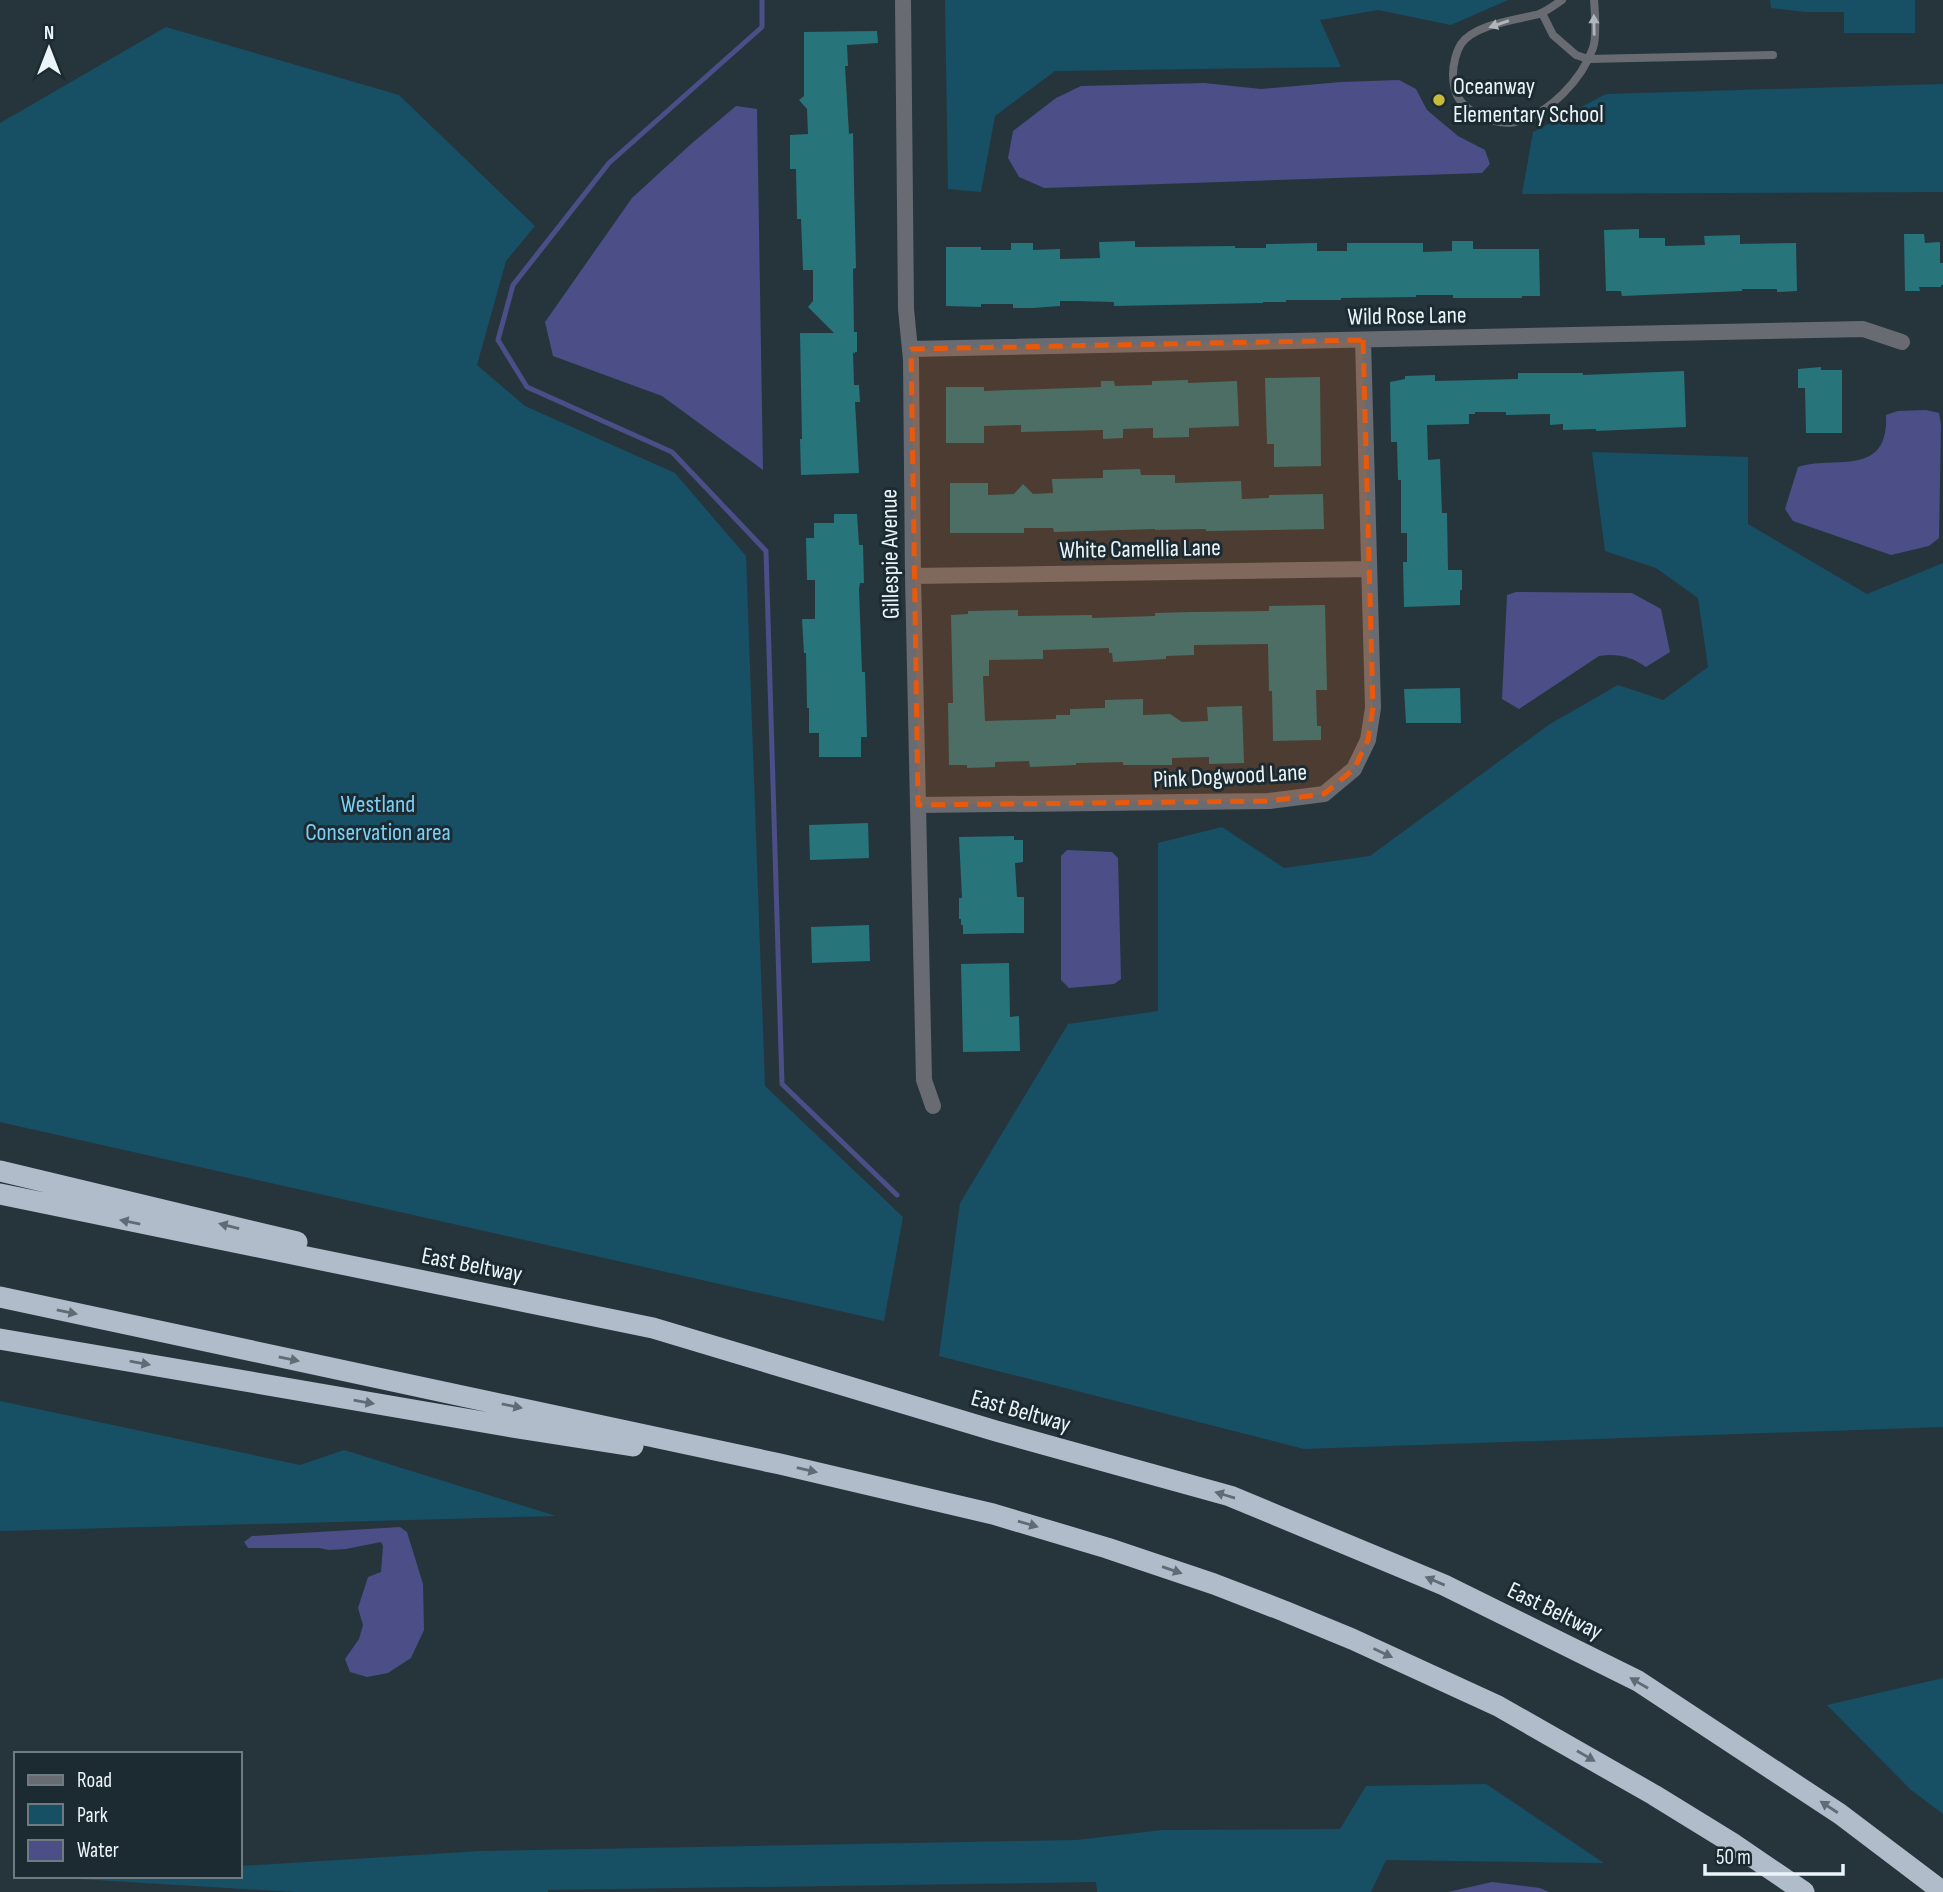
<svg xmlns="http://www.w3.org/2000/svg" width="1943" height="1892" viewBox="0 0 1943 1892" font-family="'Sofia Sans Condensed',sans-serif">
  <rect width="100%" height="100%" fill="#26353c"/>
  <path fill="#174f65" d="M 945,0 L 1508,0 L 1451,25 L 1378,10 L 1320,20 L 1341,67 L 1055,71 L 995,116 L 981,192 L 948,189 Z
    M 1770,0 L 1915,0 L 1915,33 L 1844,33 L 1844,12 L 1806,12 L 1771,8 Z
    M 166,27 L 399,95 L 535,226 L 506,261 L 477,365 L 525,406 L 675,473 L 746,556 L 765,1086 L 903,1217 L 884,1321 L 0,1122 L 0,123 Z
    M 1943,84 L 1943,192 L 1522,194 L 1533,132 L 1606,94 Z
    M 1592,452 L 1748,457 L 1748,524 L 1867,594 L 1943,563 L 1943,1427 L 1304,1449 L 939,1356 L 960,1203 L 1068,1024 L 1158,1011 L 1158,843 L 1222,827 L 1284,868 L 1370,856 L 1550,724 L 1618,685 L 1663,700 L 1708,667 L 1698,598 L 1656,568 L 1605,551 Z
    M 0,1401 L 300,1465 L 344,1450 L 556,1516 L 0,1531 Z
    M 1943,1678 L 1943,1814 L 1911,1790 L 1827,1705 Z
    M 1486,1784 L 1604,1863 L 1386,1860 L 1371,1892 L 1097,1892 L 1096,1882 L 548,1890 L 548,1892 L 294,1892 L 62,1878 L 86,1876 L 240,1876 L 240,1866 L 481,1851 L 1076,1840 L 1162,1830 L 1340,1829 L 1366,1786 Z"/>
  <path fill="#4b4e87" d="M 1399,80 L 1416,89 L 1427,110 L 1458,136 L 1485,150 L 1490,164 L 1482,173 L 1044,188 L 1019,177 L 1008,158 L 1013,131 L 1056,98 L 1081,86 L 1204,83 L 1261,89 L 1341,82 Z
    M 736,106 L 757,109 L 763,470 L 662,396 L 553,356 L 545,322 L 632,198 L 691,144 Z
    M 1926,410 L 1939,413 L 1941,425 L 1939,538 L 1929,546 L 1891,555 L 1793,521 L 1785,509 L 1798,467 C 1833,455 1889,479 1886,415 L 1898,411 Z
    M 1516,592 L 1632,593 L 1661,609 L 1670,652 L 1646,667 C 1631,656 1616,653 1599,656 L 1519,709 L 1502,699 L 1507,595 Z
    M 1067,850 L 1112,852 L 1118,858 L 1121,979 L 1114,984 L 1069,988 L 1061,980 L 1061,856 Z
    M 400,1527 L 407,1532 L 423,1584 L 424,1630 L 411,1658 L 388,1673 L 367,1677 L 350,1672 L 345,1659 L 359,1639 L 363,1625 L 358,1608 L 368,1577 L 381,1572 L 383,1546 L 381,1542 L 346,1549 L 329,1550 L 319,1548 L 248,1548 L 244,1542 L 252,1536 Z
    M 1492,1882 L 1540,1888 L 1549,1892 L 1448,1892 Z"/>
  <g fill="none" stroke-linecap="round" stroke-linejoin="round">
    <path stroke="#4b4e87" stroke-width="5" d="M 762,0 L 762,27 L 609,163 L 513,285 L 498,340 L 527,387 L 672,452 L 766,551 L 782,1084 L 897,1195"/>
  </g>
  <path fill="#27747b" d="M 877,31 L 878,43 L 847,45 L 848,66 L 845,66 L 849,134 L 853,133 L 854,183 L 856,268 L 853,269 L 854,332 L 857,332 L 857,352 L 855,352 L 855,354 L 853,352 L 854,385 L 859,385 L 860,402 L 855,402 L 859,473 L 801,475 L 800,439 L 802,439 L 800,333 L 834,333 L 808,307 L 813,301 L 813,270 L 803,270 L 801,219 L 797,219 L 796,169 L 790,169 L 790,135 L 808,134 L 807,109 L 799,100 L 804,96 L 804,32 Z
    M 1639,229 L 1639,238 L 1665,238 L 1665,246 L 1705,245 L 1704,236 L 1740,235 L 1740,244 L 1796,243 L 1797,291 L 1777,292 L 1777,289 L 1742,289 L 1742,291 L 1622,296 L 1621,291 L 1606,291 L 1604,230 Z
    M 1904,234 L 1924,234 L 1925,243 L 1940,242 L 1940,263 L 1943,263 L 1943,285 L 1941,285 L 1941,287 L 1919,287 L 1920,291 L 1905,291 Z
    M 1135,241 L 1135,247 L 1235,246 L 1235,248 L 1266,248 L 1266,244 L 1317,243 L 1317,251 L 1347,251 L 1347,243 L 1423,243 L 1423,252 L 1452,251 L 1452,241 L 1473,241 L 1473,249 L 1539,249 L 1540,296 L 1522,296 L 1522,298 L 1453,298 L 1453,295 L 1416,295 L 1416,297 L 1341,298 L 1341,300 L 1286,300 L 1286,302 L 1263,302 L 1263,303 L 1114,306 L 1114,302 L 1076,301 L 1060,301 L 1060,306 L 1033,308 L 1013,308 L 1013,304 L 981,304 L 981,307 L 946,306 L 946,247 L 981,247 L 981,250 L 1011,250 L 1011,243 L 1033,243 L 1033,250 L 1060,249 L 1060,259 L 1100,258 L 1099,242 Z
    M 1821,367 L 1821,370 L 1842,370 L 1842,433 L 1806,433 L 1805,388 L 1798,388 L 1798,369 Z
    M 1684,371 L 1686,427 L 1596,431 L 1596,429 L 1563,430 L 1563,424 L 1550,425 L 1550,414 L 1506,415 L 1506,412 L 1475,412 L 1475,414 L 1469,414 L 1469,424 L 1427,425 L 1428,460 L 1440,459 L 1442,513 L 1447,513 L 1448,570 L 1462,570 L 1462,590 L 1460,590 L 1460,605 L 1404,607 L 1403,562 L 1407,562 L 1407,533 L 1401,533 L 1401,480 L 1398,480 L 1397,442 L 1391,442 L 1390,382 L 1405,379 L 1405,376 L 1435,375 L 1435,381 L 1477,380 L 1518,379 L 1518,373 L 1583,373 L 1583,375 Z
    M 1320,377 L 1321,466 L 1274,467 L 1274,444 L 1267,444 L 1265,378 Z
    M 1188,380 L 1188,383 L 1237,381 L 1239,426 L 1189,428 L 1189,437 L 1153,438 L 1153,428 L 1123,429 L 1123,438 L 1103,439 L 1103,430 L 1021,432 L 1021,425 L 984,426 L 984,443 L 946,443 L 946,387 L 984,387 L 984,391 L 1101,387 L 1101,381 L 1114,381 L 1115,386 L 1152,385 L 1152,381 Z
    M 1140,469 L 1141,475 L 1175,475 L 1175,483 L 1241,481 L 1242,499 L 1269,498 L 1269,495 L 1323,494 L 1324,529 L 1206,531 L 1206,529 L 1155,530 L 1155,529 L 1054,532 L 1053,528 L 1024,528 L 1024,533 L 950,533 L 950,483 L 988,483 L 988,495 L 1014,494 L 1023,484 L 1033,494 L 1053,493 L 1052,479 L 1103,478 L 1103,470 Z
    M 834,514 L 857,514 L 859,545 L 863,545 L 864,583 L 860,583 L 859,589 L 862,672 L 865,672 L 867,737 L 861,737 L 861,757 L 819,757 L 819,733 L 809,733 L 809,708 L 807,708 L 806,653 L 804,653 L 802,619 L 815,619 L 815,580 L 807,580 L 806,538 L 814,538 L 814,523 L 834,523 Z
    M 1325,605 L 1327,690 L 1316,690 L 1317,726 L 1321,726 L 1321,740 L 1273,741 L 1272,691 L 1269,691 L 1268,644 L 1194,645 L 1194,655 L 1166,656 L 1166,659 L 1113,662 L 1112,653 L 1109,653 L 1109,648 L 1043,650 L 1043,659 L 989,660 L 989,676 L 983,676 L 985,721 L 1056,719 L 1056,715 L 1070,715 L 1070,709 L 1105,708 L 1105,700 L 1143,699 L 1143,715 L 1170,714 L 1182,722 L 1208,721 L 1207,707 L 1242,706 L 1244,763 L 1209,764 L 1209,757 L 1172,758 L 1172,765 L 1123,765 L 1123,762 L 1076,763 L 1076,765 L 1030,767 L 1029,761 L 995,762 L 995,767 L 967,768 L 967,765 L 949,765 L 948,703 L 953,703 L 951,615 L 968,614 L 968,611 L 1018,610 L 1018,616 L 1092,615 L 1092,618 L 1155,616 L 1155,613 L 1192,612 L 1269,611 L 1269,606 Z
    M 1460,688 L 1461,723 L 1406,723 L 1404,689 Z
    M 868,823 L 869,858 L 810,860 L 809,825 Z
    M 1014,836 L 1014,840 L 1023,840 L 1023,862 L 1015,863 L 1017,897 L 1024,897 L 1024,933 L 963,934 L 963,925 L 961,925 L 961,919 L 959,919 L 959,898 L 962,898 L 959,837 Z
    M 869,925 L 870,961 L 812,963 L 811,927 Z
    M 1009,963 L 1010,1017 L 1019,1016 L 1020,1051 L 963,1052 L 961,964 Z"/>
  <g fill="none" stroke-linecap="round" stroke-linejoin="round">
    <path stroke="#686c72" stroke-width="8" d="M 1562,0 C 1555,5 1547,11 1539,14 C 1517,20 1475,24 1461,44 C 1456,52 1453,65 1453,74 C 1453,93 1459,104 1475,113 C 1487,119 1501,125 1515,122 C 1549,115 1582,79 1593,48 C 1597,36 1595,13 1594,0
      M 1542,13 L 1553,35 L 1576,55 L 1588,59 L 1773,55"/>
    <path stroke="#686c72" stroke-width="16" d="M 903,0 L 906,309 L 911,360 L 913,576 L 924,1080 L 933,1106
      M 911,349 L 1863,329 L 1902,342
      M 913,576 L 1369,569
      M 918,805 L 1269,801 L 1324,794 L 1354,769 L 1368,740 L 1373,708 L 1363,340"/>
    <path stroke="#b1bcca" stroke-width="21" d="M 0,1171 L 297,1242
      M 0,1194 L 653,1328 L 996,1431 L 1230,1496 L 1444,1585 L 1638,1681 L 1840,1814 L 1943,1892
      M 0,1297 L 780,1464 L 993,1514 L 1107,1548 L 1214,1584 L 1284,1611 L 1352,1639 L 1498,1706 L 1654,1795 L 1732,1843 L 1804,1892
      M 0,1339 L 524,1429 L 633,1446"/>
  </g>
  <defs><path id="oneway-solid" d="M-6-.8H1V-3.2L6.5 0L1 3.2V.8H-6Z" transform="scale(1.75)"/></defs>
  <g fill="#b0b7bc">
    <use href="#oneway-solid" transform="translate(1499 24) rotate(161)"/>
    <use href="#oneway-solid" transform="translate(1594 25) rotate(-91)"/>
  </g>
  <g fill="#5f6c76">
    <use href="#oneway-solid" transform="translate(130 1222) rotate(-168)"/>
    <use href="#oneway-solid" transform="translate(229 1226) rotate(-166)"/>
    <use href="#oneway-solid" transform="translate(67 1312) rotate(12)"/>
    <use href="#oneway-solid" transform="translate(289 1359) rotate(12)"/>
    <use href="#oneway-solid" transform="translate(140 1363) rotate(10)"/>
    <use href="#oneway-solid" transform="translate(364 1402) rotate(10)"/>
    <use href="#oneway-solid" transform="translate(512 1406) rotate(12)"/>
    <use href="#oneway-solid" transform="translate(807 1470) rotate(13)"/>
    <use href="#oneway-solid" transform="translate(1225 1495) rotate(-163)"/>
    <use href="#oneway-solid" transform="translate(1028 1524) rotate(16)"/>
    <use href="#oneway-solid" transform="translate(1172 1570) rotate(19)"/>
    <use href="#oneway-solid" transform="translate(1435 1581) rotate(-157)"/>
    <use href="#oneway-solid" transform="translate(1383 1653) rotate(25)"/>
    <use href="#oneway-solid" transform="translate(1639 1683) rotate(-150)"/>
    <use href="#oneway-solid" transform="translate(1586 1756) rotate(30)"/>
    <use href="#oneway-solid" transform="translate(1829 1807) rotate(-147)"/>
  </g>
  <path fill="#e8590c" fill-opacity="0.2" stroke="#e8590c" stroke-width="5" stroke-dasharray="14 9" stroke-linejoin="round" d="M 1363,340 L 1373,708 L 1368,740 L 1354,769 L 1324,794 L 1269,801 L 918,805 L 911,349 Z"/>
  <circle fill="#c8bb3b" stroke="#1c2b32" stroke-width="2.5" cx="1439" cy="100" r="7"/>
  <g text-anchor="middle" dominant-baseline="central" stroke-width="6" stroke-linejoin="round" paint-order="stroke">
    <g font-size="24" fill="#ebf4f9" stroke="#1c2b32" text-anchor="start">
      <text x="1453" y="86">Oceanway<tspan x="1453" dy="28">Elementary School</tspan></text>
    </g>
    <g font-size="24" fill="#ebf4f9" stroke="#1c2b32">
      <text transform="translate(1407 316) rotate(-1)">Wild Rose Lane</text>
      <text transform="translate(1140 549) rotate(-1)">White Camellia Lane</text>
      <text transform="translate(890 554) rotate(-91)">Gillespie Avenue</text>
      <text transform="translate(1230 776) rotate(-3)">Pink Dogwood Lane</text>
      <text transform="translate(472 1265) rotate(11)">East Beltway</text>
      <text transform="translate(1021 1411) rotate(16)">East Beltway</text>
      <text transform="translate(1555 1611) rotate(26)">East Beltway</text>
    </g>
    <g font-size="24" fill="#7cd0f6" stroke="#1c2b32">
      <text x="378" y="804">Westland<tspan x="378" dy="28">Conservation area</tspan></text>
    </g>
  </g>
  <rect x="14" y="1752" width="228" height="126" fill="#1c2b32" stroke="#6f7b82" stroke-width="2"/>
  <rect x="28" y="1775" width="35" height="10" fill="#686c72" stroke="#6f7b82" stroke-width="2"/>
  <text x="77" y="1787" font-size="21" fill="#ebf4f9">Road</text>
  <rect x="28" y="1804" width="35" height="21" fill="#174f65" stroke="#6f7b82" stroke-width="2"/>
  <text x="77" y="1822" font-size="21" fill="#ebf4f9">Park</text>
  <rect x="28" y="1840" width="35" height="21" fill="#4b4e87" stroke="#6f7b82" stroke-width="2"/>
  <text x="77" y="1857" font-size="21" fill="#ebf4f9">Water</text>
  <g transform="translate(49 49)" stroke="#1c2b32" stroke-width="5" paint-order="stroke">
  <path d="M0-5L12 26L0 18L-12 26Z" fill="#ebf4f9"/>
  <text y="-10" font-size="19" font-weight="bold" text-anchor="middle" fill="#ebf4f9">N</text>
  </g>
  <path d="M1705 1864v10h138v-10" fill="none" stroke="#ebf4f9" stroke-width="3.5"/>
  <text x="1716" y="1864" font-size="21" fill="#ebf4f9" stroke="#1c2b32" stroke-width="5" paint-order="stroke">50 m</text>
</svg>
